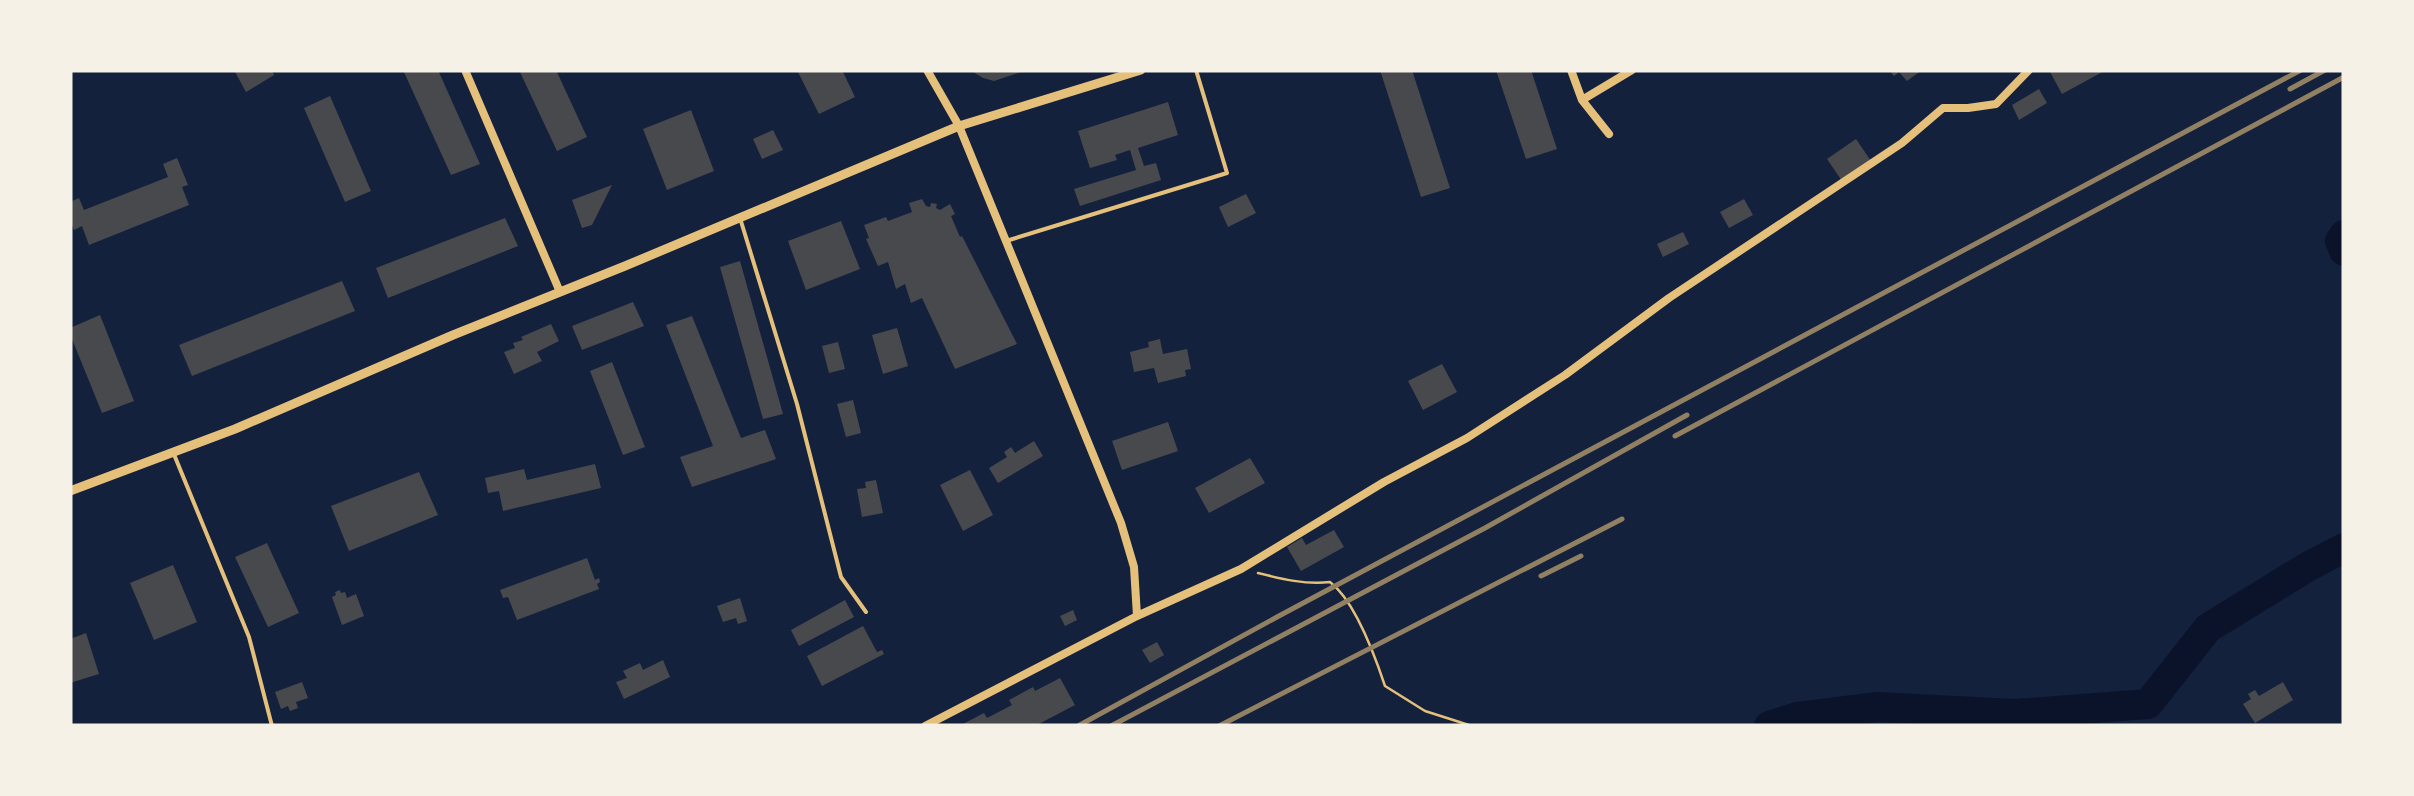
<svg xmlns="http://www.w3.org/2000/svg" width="2414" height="796" viewBox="0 0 2414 796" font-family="'Exo 2',sans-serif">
  <rect width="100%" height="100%" fill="#14213d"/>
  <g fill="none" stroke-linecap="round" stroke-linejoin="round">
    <path stroke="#0b132b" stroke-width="30" d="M 2344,235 L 2340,241 L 2344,251
      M 1769,726 L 1797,717 L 1878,707 L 2015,714 L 2148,704 L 2208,628 L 2309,566 L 2344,548"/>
  </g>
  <path fill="#48494c" d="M 234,70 L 272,70 L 274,75 L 246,92 Z
    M 403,70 L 438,70 L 480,164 L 451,175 Z
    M 519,70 L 556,70 L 587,137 L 557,151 Z
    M 797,70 L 842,70 L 855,97 L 819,114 Z
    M 970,70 L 1024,70 L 1024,71 L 994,81 L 983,78 Z
    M 1380,70 L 1412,70 L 1450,188 L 1421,197 Z
    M 1496,70 L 1531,70 L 1557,149 L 1526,159 Z
    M 1889,70 L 1922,70 L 1907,81 L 1899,72 L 1894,76 Z
    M 2049,70 L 2106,70 L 2062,94 Z
    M 2039,89 L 2047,103 L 2019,120 L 2012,105 Z
    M 330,96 L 371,191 L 345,202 L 304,108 Z
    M 1168,102 L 1178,135 L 1138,148 L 1144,166 L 1156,163 L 1161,180 L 1080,206 L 1074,189 L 1136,170 L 1130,150 L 1115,155 L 1117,160 L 1090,168 L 1078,131 Z
    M 691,110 L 714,171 L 667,190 L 643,129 Z
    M 773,130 L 783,150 L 762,159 L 753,139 Z
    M 1856,139 L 1871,161 L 1842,181 L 1827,159 Z
    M 177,158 L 188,185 L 182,187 L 189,205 L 89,245 L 82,226 L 74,230 L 70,219 L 70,202 L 79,198 L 84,210 L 168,177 L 163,164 Z
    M 612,185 L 592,225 L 582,228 L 572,200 Z
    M 1246,194 L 1256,213 L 1228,227 L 1219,207 Z
    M 922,199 L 926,206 L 930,207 L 931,203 L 937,204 L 936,208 L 940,210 L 950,204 L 955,214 L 951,216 L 960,237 L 962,236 L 1017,344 L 955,369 L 922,298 L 911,303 L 905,284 L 896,289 L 888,262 L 878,266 L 866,239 L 869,238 L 864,225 L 886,217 L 888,221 L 912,212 L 909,203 Z
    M 1744,199 L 1753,215 L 1729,228 L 1720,212 Z
    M 505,218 L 518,246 L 388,298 L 376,268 Z
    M 841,221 L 860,269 L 806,290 L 788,241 Z
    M 1683,232 L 1689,244 L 1663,257 L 1657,244 Z
    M 740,261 L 783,414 L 763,419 L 720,267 Z
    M 342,281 L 355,311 L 192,376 L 179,345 Z
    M 633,302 L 644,326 L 582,350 L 572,326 Z
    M 100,315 L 134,401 L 102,413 L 70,334 L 70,328 Z
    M 692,316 L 741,438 L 765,430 L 776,459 L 692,487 L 680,457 L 713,446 L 666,325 Z
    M 551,324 L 559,341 L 537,352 L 542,361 L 514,374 L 504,352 L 515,348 L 513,343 L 523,340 L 521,337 Z
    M 897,328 L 908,366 L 883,374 L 872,335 Z
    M 1160,339 L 1163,354 L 1187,349 L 1191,369 L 1185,370 L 1186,376 L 1158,383 L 1154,368 L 1134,372 L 1130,352 L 1149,347 L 1148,342 Z
    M 838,342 L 845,369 L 829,373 L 822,346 Z
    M 612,362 L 645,447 L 623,455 L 590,371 Z
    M 1442,364 L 1457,392 L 1423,410 L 1408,381 Z
    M 853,400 L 861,433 L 846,437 L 837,404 Z
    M 1168,422 L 1178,451 L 1122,470 L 1112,441 Z
    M 1034,441 L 1043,456 L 998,483 L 989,468 L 1007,457 L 1004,452 L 1011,447 L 1015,453 Z
    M 1250,458 L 1265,483 L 1209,513 L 1195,488 Z
    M 595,464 L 601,488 L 503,511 L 499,491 L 488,493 L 485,478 L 524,469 L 527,480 Z
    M 970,470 L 993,515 L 963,531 L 940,485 Z
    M 419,472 L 438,515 L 349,551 L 331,506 Z
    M 876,480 L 883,513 L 862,517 L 857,489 L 866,488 L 865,482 Z
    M 1334,530 L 1344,547 L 1301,571 L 1287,547 L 1302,538 L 1306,545 Z
    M 267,543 L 299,613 L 268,627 L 235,557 Z
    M 587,558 L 595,580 L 599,578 L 600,582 L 597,584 L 599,589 L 517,620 L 508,597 L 503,598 L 500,590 Z
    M 173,565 L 197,622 L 154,640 L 130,583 Z
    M 340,590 L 341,593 L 345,592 L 347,598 L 356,594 L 364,616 L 342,625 L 332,597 L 336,595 L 335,592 Z
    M 740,598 L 747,621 L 738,624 L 736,618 L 723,622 L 717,606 Z
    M 845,600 L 854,617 L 799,646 L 791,630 Z
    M 1073,610 L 1077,620 L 1065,626 L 1060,616 Z
    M 863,626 L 877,652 L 882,650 L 884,654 L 822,686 L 807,656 Z
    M 86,633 L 99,674 L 70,683 L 70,639 Z
    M 1157,642 L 1164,655 L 1150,663 L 1142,650 Z
    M 663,660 L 670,677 L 624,699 L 616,682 L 627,678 L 623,671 L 640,663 L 643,670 Z
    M 1060,678 L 1075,705 L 1035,726 L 959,726 L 984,713 L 987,718 L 1012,705 L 1009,700 L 1033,687 L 1035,691 Z
    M 302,682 L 308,698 L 296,702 L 298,708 L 290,711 L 288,706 L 281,709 L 275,692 Z
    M 2283,682 L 2293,700 L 2255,723 L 2243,704 L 2251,699 L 2248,694 L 2255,690 L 2259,696 Z"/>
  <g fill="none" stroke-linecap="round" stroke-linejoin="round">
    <path stroke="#e5c07b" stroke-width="2.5" d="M 1258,573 C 1282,579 1306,585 1330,582 C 1355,601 1375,656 1385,686 L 1425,711 L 1472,726"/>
    <path stroke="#e5c07b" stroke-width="4" d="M 740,218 L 797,404 L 841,577 L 866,612
      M 1006,241 L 1227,173 L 1196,70
      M 173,452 L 249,637 L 272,726"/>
    <path stroke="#e5c07b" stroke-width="8" d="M 465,70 L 560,292
      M 1571,70 L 1582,100 L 1609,134
      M 1582,100 L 1632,70
      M 1137,616 L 1241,569 L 1384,482 L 1467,438 L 1565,375 L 1669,298 L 1902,143 L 1943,108 L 1968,108 L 1996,104 L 2029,70
      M 925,726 L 1137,616 L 1134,567 L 1121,523 L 959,126 L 927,70"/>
    <path stroke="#e5c07b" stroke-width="9" d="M 70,491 L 235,429 L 453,335 L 625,266 L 959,126 L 1141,70"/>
    <path stroke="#918062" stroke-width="5" d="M 2290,89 L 2325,70
      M 1675,436 L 2344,77
      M 1541,576 L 1581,556
      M 1078,726 L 1277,617 L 2301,70
      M 1111,726 L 1485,528 L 1687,415
      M 1219,726 L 1622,519"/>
  </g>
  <rect width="2414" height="796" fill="none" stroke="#f6f1e7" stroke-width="145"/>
</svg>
